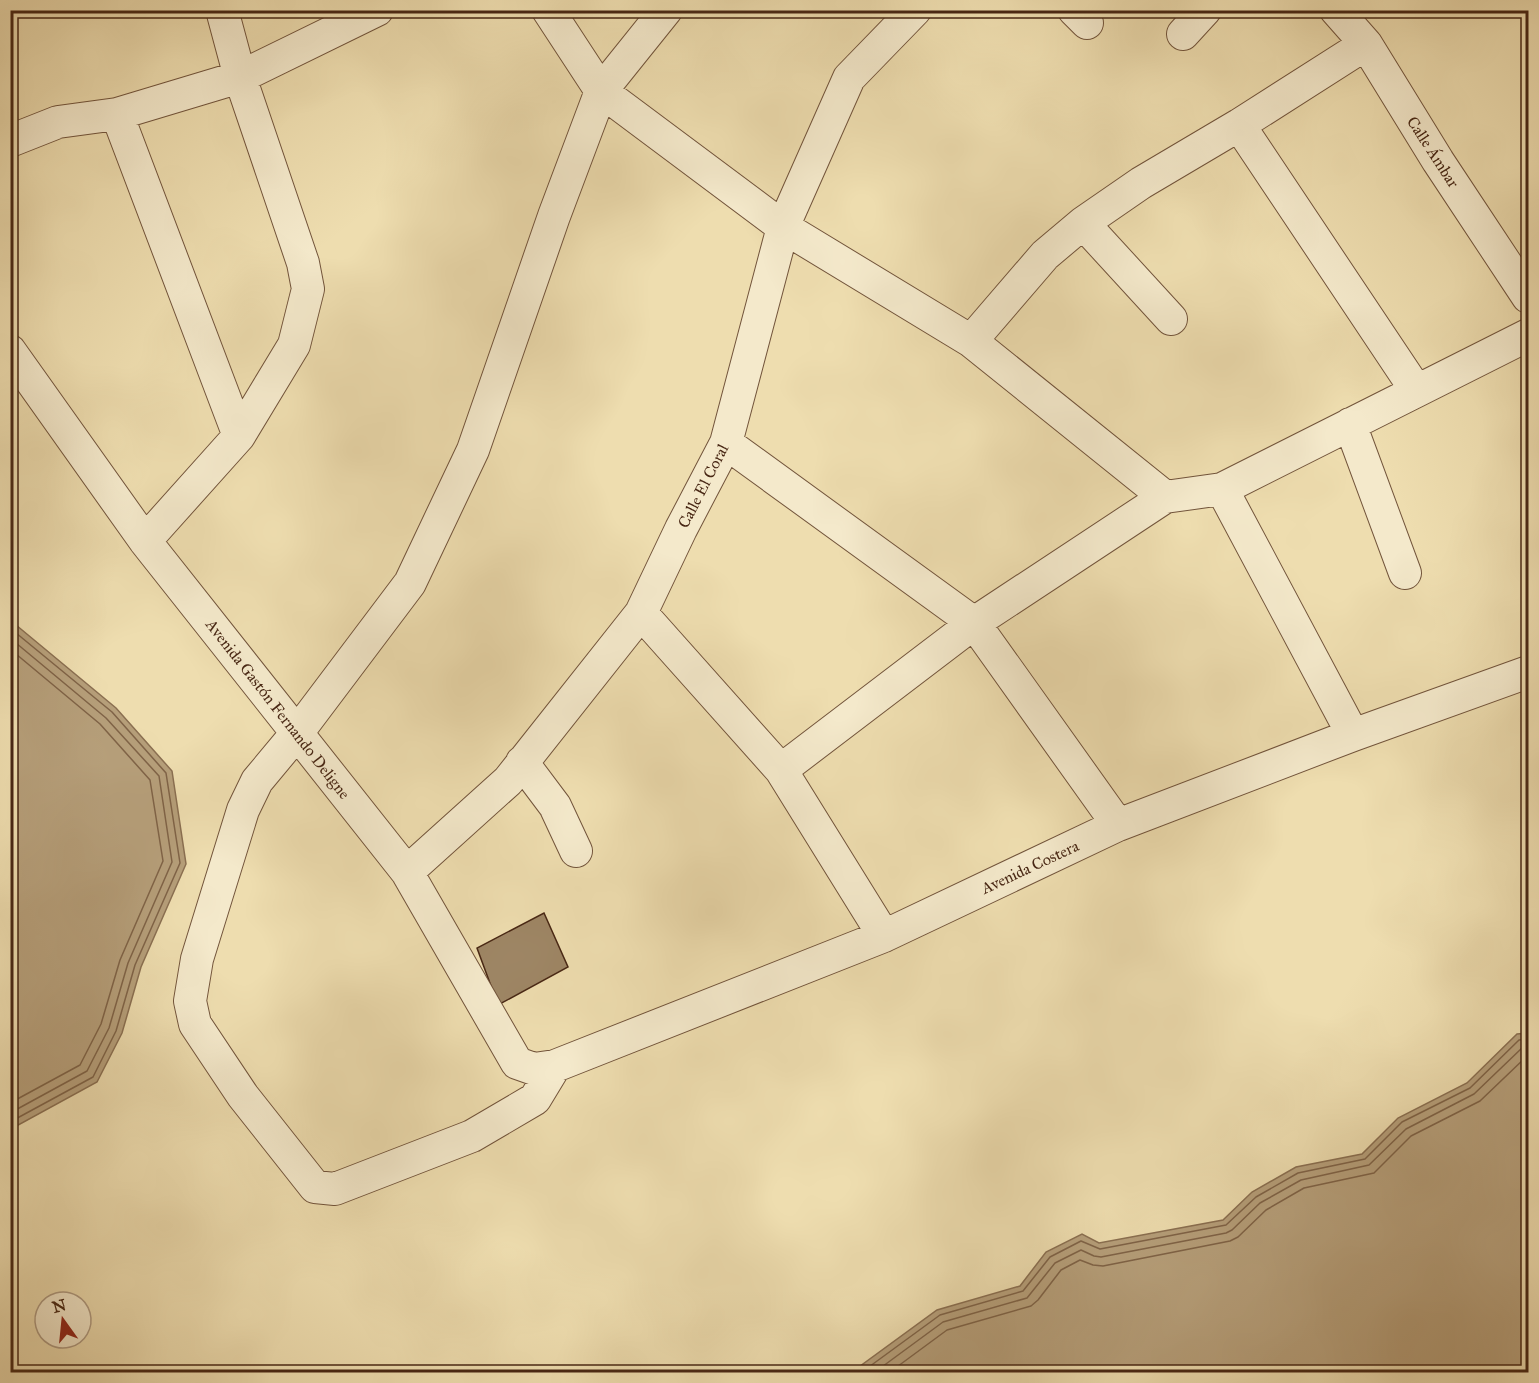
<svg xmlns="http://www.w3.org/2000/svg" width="1539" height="1383" viewBox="0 0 1539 1383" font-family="'IM FELL Great Primer',serif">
  <rect width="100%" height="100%" fill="#eeddaf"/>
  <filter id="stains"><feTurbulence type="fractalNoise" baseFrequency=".00333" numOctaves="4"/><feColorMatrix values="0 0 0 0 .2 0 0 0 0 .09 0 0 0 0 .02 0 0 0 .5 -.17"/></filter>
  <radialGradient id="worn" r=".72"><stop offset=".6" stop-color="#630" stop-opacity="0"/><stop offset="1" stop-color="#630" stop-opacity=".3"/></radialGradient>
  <path fill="#b69f7a" stroke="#8a6f51" stroke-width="1.5" d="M 10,620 L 116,708 L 172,771 L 186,864 L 141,967 L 122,1033 L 97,1082 L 11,1129 Z
    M 1528,1033 L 1528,1372 L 852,1372 L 937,1310 L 1020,1286 L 1046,1252 L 1082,1234 L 1099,1243 L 1223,1220 L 1252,1192 L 1296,1167 L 1362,1154 L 1398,1118 L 1467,1083 L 1517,1034 Z"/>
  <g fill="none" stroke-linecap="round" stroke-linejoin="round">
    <path stroke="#7f6347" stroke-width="1.5" d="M 10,628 L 112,712 L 166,773 L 180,863 L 135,965 L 116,1031 L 93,1077 L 10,1122
      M 10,638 L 106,718 L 159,776 L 172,862 L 128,963 L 109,1028 L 87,1071 L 10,1113
      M 10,649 L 100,724 L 150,780 L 163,861 L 120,960 L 101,1024 L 80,1065 L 10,1103
      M 862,1372 L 940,1315 L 1023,1291 L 1050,1257 L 1081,1241 L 1100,1249 L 1226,1225 L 1256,1197 L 1298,1173 L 1365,1159 L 1402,1122 L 1470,1088 L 1519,1040 L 1528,1039
      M 875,1372 L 943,1322 L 1027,1298 L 1055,1263 L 1081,1250 L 1094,1256 L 1101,1257 L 1226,1233 L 1232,1230 L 1260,1203 L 1301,1180 L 1369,1165 L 1406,1129 L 1474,1094 L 1523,1047 L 1528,1046
      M 890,1372 L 947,1330 L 1031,1306 L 1038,1300 L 1061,1270 L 1080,1260 L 1093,1265 L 1103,1266 L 1230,1241 L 1238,1237 L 1266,1210 L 1304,1188 L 1374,1173 L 1411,1136 L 1480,1101 L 1528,1055"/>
  </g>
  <path fill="#9e8665" stroke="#482714" stroke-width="1.5" d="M 544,913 L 568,967 L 498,1005 L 477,948 Z"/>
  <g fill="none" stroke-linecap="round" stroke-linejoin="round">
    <g stroke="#72543b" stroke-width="34">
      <path id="minor" d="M 548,10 L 601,91 L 783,227 L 971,341 L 1165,497
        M 1074,10 L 1087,23
        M 1336,10 L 1366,44 L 1438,161 L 1528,297
        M 1183,34 L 1205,10
        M 117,114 L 239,436
        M 1239,125 L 1416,390
        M 10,141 L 58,122 L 117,114 L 240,77 L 377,10
        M 1083,223 L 1171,319
        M 971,341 L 1045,255 L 1083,223 L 1141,183 L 1239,125 L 1366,44
        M 10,351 L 145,541 L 407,872 L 517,1063 L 534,1069 L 555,1066 L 884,936 L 1118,825 L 1353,735 L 1528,672
        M 1350,424 L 1405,573
        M 726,443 L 974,623 L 1118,825
        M 1222,489 L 1353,735
        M 145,541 L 239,436 L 294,345 L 308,289 L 303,263 L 240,77 L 222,10
        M 641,613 L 781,770 L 884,936
        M 522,762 L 555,806 L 576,851
        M 781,770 L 974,623 L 1165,497 L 1222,489 L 1528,335
        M 407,872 L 508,781 L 641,613 L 681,529 L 726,443 L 783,227 L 849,78 L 915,10
        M 555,1066 L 535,1099 L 472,1136 L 335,1189 L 315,1187 L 243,1096 L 195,1024 L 190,1001 L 197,959 L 243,810 L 257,781 L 297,733 L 410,583 L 473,450 L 554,216 L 601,91 L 666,10"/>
    </g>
    <use href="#minor" stroke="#f4e9cb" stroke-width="32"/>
  </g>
  <g text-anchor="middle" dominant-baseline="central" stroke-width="4.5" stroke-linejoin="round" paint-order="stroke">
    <g font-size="16" fill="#482714" stroke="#f4e9cb">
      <text transform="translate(1433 152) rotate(57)">Calle Ámbar</text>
      <text transform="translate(703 486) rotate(-63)">Calle El Coral</text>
      <text transform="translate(278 709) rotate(52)">Avenida Gastón Fernando Deligne</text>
      <text transform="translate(1030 867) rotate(-25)">Avenida Costera</text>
    </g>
  </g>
  <rect width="1539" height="1383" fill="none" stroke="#eeddaf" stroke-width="36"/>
  <rect x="12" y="12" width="1515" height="1359" fill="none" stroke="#482714" stroke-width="3"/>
  <rect x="18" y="18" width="1503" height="1347" fill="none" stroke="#482714" stroke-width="1.5"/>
  <g transform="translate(63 1320) rotate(345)"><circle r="28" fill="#f4e9cb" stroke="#af9b82" stroke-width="1.5"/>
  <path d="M0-4.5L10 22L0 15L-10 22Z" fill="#8f2418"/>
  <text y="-9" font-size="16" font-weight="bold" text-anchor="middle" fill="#482714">N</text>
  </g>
  <rect width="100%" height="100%" filter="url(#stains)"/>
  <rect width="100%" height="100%" fill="url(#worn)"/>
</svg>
